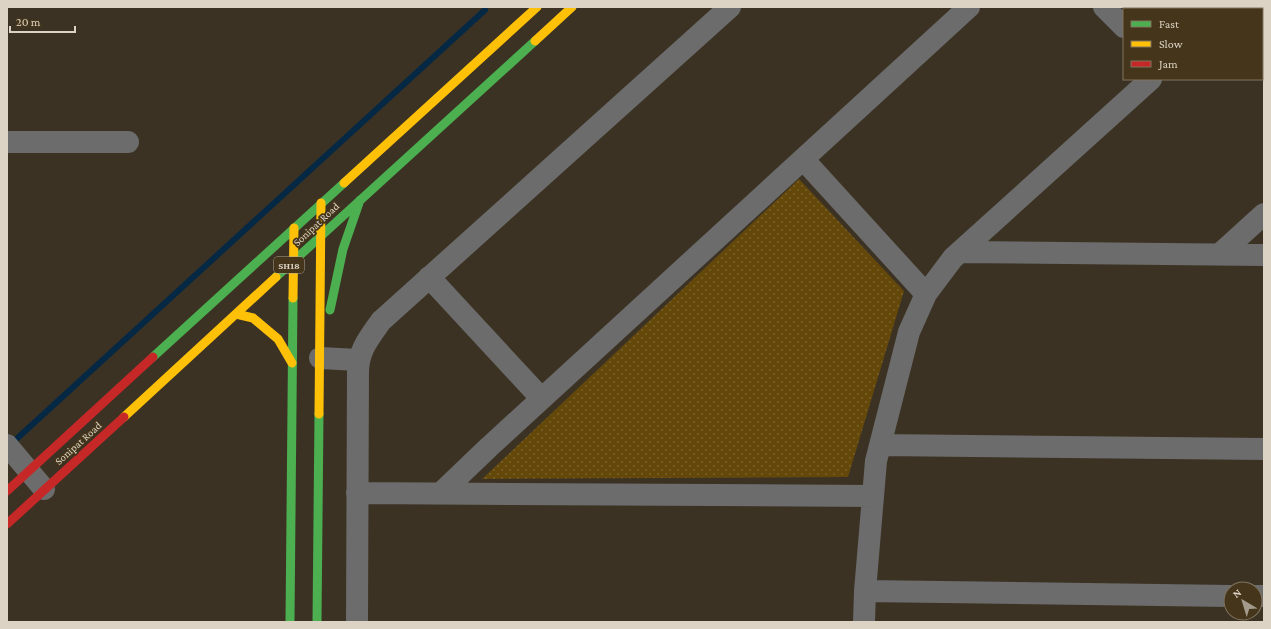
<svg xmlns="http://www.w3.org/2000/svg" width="1271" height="629" viewBox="0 0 1271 629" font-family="'Crimson Pro',serif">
  <defs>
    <pattern id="park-dots" width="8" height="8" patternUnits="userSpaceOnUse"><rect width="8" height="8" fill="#64480a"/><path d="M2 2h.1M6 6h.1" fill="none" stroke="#7a622c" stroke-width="1.8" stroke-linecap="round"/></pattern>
  </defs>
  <rect width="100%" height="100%" fill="#3b3224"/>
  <path fill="url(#park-dots)" d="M 799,179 L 904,291 L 848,477 L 482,479 Z"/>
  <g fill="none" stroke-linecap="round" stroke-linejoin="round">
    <path stroke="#052945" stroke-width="6" d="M 11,444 L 485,10"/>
    <path stroke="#6b6c6b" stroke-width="22" d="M 1104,7 L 1124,27
      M 1228,9 L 1230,7
      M 7,142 L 128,142
      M 803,159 L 926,294
      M 960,252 L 1264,255
      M 1220,254 L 1264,214
      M 429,277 L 541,398
      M 320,358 L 358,360
      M 7,445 L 44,489
      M 880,445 L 1264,449
      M 357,493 L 873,496
      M 441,493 L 489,447 L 969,7
      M 865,591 L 1231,596
      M 1255,596 L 1264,596
      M 357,622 L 358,372 C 358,351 369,338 381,321 L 730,7
      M 864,622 L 865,591 L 876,461 L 909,332 L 926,294 L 953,258 L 1151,79"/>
    <path stroke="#4caf50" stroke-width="9" d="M 276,277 L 535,41
      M 330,310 L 343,249 L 360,200
      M 153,357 L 344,183
      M 290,622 L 293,298
      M 317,622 L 319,414"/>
    <path stroke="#ffc107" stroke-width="9" d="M 535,41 L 572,7
      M 344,183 L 537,7
      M 293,298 L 294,228
      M 236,314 L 253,318 L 278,339 L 292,363
      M 319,414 L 321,203
      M 124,417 L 276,277"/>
    <path stroke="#c62828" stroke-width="9" d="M 7,491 L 153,357
      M 7,524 L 124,417"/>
  </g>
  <g text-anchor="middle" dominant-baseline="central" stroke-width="3.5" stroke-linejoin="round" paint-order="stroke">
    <rect fill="#44351b" stroke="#aea491" stroke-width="1" x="274" y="257" width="30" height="16" rx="3"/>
    <g font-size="10" font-weight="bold" fill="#dcd3c4">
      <text x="289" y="265">SH18</text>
    </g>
    <g font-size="11" fill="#dcd3c4" stroke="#44351b">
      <text transform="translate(316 224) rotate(-43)">Sonipat Road</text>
      <text transform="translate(78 443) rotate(-42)">Sonipat Road</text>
    </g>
  </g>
  <rect width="1271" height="629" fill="none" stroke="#dcd3c4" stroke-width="16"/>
  <rect x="1123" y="8" width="140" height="72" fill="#44351b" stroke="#81745f"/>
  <rect x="1131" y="21" width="20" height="6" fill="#4caf50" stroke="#81745f"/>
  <text x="1159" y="28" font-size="12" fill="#dcd3c4">Fast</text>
  <rect x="1131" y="41" width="20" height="6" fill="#ffc107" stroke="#81745f"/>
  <text x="1159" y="48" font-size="12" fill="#dcd3c4">Slow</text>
  <rect x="1131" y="61" width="20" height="6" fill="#c62828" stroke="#81745f"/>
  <text x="1159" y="68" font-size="12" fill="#dcd3c4">Jam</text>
  <g transform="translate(1243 601) rotate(322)"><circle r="19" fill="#44351b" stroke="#81745f"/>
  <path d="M0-3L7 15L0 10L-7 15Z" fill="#a49b8c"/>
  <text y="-6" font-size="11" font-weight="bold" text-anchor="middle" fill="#dcd3c4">N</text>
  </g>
  <path d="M10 26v6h65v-6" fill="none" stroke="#dcd3c4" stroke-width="2"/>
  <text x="16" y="26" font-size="12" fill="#dcd3c4" stroke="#44351b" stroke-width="3" paint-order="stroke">20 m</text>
</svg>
